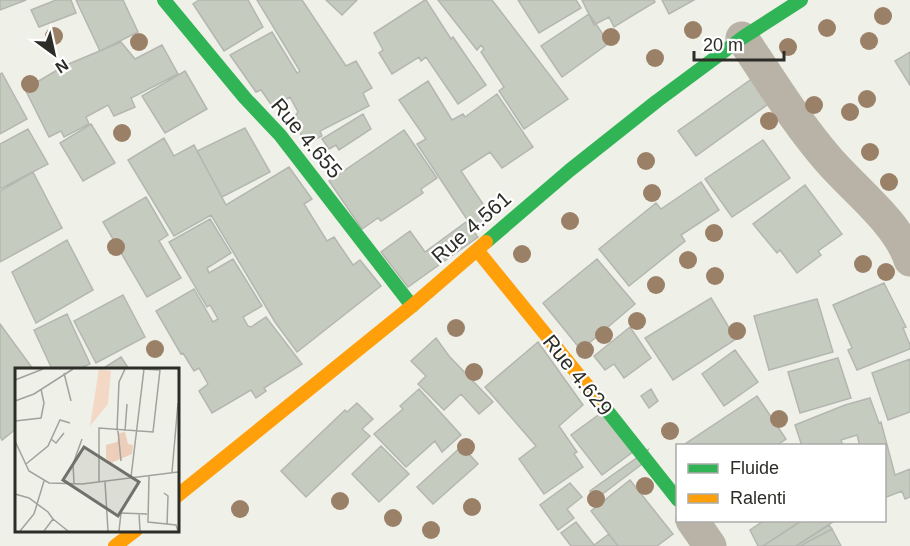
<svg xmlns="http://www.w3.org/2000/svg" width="910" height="546" viewBox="0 0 910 546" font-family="Arial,sans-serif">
  <rect width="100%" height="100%" fill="#eff0e8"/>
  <path fill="#c5ccbf" stroke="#b4b6b0" stroke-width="1.5" d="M 0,0 L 26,0 L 0,10 Z
    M 56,0 L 71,0 L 76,13 L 39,27 L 31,10 Z
    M 76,0 L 123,0 L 138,32 L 100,51 Z
    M 199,0 L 248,0 L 263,27 L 224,51 L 193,4 Z
    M 257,0 L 302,0 L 346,66 L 356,61 L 372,88 L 363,93 L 369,106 L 320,131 L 322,136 L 306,144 L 293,119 L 298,112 L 290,97 L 273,107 L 261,90 L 256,92 L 230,55 L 272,32 L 297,73 L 300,71 Z
    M 326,0 L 357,0 L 342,15 Z
    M 425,0 L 426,0 L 451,39 L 453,37 L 486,85 L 458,104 L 426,57 L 421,61 L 419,57 L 392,74 L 379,53 L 383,50 L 374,33 Z
    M 438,0 L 492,0 L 568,99 L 524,129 L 499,91 L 504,87 L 481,52 L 484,49 L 481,45 L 477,50 Z
    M 518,0 L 576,0 L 581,8 L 539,33 Z
    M 582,0 L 654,0 L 655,2 L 614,27 L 609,17 L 594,25 Z
    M 662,0 L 694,0 L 669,14 Z
    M 589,14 L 609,43 L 562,77 L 541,46 Z
    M 121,42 L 135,59 L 162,45 L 178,74 L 131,98 L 135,107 L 114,116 L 108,105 L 86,117 L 89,124 L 64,137 L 61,131 L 49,137 L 25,89 L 64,66 Z
    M 910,52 L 910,85 L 895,61 Z
    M 185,71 L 207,109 L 165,133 L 142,96 Z
    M 2,73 L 27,119 L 0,134 L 0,74 Z
    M 753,78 L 771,102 L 696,156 L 678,131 Z
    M 428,81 L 452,120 L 463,114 L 465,117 L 497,94 L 533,147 L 502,168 L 490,152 L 461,171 L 493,219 L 474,230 L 417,144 L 426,139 L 399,100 Z
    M 363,114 L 371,129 L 339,150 L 336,145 L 329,149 L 322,139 Z
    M 91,124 L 115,163 L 83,181 L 60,143 Z
    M 245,128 L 270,172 L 222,197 L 197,151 Z
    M 28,129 L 48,164 L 0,189 L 0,144 Z
    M 404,130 L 437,178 L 421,189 L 423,193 L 381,221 L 378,218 L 362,229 L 329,181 Z
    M 164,138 L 174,156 L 194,145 L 226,205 L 289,167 L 312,199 L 304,204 L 327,241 L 334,237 L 353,265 L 360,260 L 381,286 L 297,352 L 275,322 L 211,215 L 174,236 L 128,160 Z
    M 763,140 L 790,178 L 732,217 L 705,179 Z
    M 33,172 L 62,228 L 0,262 L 0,191 Z
    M 701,182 L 719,210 L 681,235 L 685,241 L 629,286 L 599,249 L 656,203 L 661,209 Z
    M 805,185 L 842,234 L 818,251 L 821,255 L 797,273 L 780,250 L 777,253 L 753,224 Z
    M 146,197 L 168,235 L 159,241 L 181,278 L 147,297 L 103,222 Z
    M 210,219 L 231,253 L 207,268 L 209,273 L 233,259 L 262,306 L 243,317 L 248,326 L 251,327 L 266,317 L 302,364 L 264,388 L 266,391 L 256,398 L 251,390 L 212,413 L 199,391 L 208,384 L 199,368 L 194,371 L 183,353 L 181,354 L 156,311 L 194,289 L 213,322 L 218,319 L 210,305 L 207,307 L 169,242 Z
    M 466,222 L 478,237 L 408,287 L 381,252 L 410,231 L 425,252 Z
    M 67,240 L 93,290 L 36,323 L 12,272 Z
    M 597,259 L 635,304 L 581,350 L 543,303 Z
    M 884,283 L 906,327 L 903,328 L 910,345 L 910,349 L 857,370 L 848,350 L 852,348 L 833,305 Z
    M 123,295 L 145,337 L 96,363 L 74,321 Z
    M 711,298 L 736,339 L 673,380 L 645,338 Z
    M 817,299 L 833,352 L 769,370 L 754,316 Z
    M 67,314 L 90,364 L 79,369 L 52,369 L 34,330 Z
    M 0,324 L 33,369 L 16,369 L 16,429 L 2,440 L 0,436 Z
    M 630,327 L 651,358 L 624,378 L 614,364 L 605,370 L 594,356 Z
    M 436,338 L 449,356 L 493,402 L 479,414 L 461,394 L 444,410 L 418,384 L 426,376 L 411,361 Z
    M 538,342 L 583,405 L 559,426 L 577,452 L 574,454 L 583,467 L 544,494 L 519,459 L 536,446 L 485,387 Z
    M 735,350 L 758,382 L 724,406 L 702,374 Z
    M 121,357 L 129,369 L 102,369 Z
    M 838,358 L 851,398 L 800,413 L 788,372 Z
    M 910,359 L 910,412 L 888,420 L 872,373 Z
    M 419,389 L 461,435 L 442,452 L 435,441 L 406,467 L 374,434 L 403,409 L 400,406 Z
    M 651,389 L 658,401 L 649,408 L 641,396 Z
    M 757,396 L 786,439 L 776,446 L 685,446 L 685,444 Z
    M 870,398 L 879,423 L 881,422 L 895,475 L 910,469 L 910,497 L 905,499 L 902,491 L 884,498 L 884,446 L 860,446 L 857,435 L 841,440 L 843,446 L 802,446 L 795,425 L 845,405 Z
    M 357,403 L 373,419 L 362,429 L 370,436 L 306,497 L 281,471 L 345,410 L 347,412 Z
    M 608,408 L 638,448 L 602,475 L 571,435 Z
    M 381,446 L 409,474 L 379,502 L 352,474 Z
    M 462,446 L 478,464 L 433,504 L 417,487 Z
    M 648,450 L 642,464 L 596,499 L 590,491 Z
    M 630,480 L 673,534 L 657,546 L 618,546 L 591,511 Z
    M 570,483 L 582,497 L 567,509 L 574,518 L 558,530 L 540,505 Z
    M 765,520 L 803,520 L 763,546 L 758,546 L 750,530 Z
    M 803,520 L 836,520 L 796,546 L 763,546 Z
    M 576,522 L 594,545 L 609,534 L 618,546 L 571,546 L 561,533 Z
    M 829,525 L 832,529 L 800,546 L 796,546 Z
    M 832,529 L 841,546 L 800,546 Z"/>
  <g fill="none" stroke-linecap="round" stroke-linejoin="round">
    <path stroke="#b9b3a7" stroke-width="33" d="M 742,38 C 770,79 795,121 827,158 C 853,189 898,222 910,260
      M 692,520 L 710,546"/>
    <path stroke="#30b455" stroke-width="14" d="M 164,0 L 245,98 L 280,135 L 412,306
      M 486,242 L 570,170 L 657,101 L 742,38 L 801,0
      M 598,399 L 678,500"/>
    <path stroke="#ff9f0a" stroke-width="14" d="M 477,250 L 598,399
      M 177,496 L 412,306 L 486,242
      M 115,546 L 136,530"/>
  </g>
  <g fill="#9b8068">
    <circle cx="883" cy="16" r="9"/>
    <circle cx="827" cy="28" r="9"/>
    <circle cx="693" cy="30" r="9"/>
    <circle cx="54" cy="36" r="9"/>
    <circle cx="611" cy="37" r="9"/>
    <circle cx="869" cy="41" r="9"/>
    <circle cx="139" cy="42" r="9"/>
    <circle cx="788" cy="47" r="9"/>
    <circle cx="655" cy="58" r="9"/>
    <circle cx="30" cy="84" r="9"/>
    <circle cx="867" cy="99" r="9"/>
    <circle cx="814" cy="105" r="9"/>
    <circle cx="850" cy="112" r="9"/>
    <circle cx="769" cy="121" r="9"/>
    <circle cx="122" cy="133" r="9"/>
    <circle cx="870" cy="152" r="9"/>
    <circle cx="646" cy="161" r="9"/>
    <circle cx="889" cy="182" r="9"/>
    <circle cx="652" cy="193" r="9"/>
    <circle cx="570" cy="221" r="9"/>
    <circle cx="714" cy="233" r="9"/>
    <circle cx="116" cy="247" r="9"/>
    <circle cx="522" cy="254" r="9"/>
    <circle cx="688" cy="260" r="9"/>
    <circle cx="863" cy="264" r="9"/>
    <circle cx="886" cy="272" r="9"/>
    <circle cx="715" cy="276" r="9"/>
    <circle cx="656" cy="285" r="9"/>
    <circle cx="637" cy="321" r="9"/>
    <circle cx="456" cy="328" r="9"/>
    <circle cx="737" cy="331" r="9"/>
    <circle cx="604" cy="335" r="9"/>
    <circle cx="155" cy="349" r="9"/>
    <circle cx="585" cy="350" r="9"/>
    <circle cx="474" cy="372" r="9"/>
    <circle cx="779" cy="419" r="9"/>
    <circle cx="670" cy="431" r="9"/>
    <circle cx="466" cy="447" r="9"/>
    <circle cx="645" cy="486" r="9"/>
    <circle cx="596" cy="499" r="9"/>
    <circle cx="340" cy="501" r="9"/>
    <circle cx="472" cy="507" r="9"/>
    <circle cx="240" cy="509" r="9"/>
    <circle cx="393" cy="518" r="9"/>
    <circle cx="431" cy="530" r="9"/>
  </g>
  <g text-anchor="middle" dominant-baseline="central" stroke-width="4.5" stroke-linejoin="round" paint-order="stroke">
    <g font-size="21" fill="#2d2d28" stroke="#fff">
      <text transform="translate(307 138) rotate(50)">Rue 4.655</text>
      <text transform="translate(471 227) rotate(-41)">Rue 4.561</text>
      <text transform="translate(578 375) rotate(51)">Rue 4.629</text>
    </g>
  </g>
  <g transform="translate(15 368)">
    <rect width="164" height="164" fill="#eff0e8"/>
    <path d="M 84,1 L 96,3 L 93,36 L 75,58 Z" fill="#f3d8c5"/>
    <path d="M 110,64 L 113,76 L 118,77 L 117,86 L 96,95 L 91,90 L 91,77 L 102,74 L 104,65 Z" fill="#ecceba"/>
    <path fill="none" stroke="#a1a29b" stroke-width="1.5" d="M 49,5 L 56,33M 0,12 L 28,1M 0,33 L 19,26 L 58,1M 0,53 L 26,50 L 29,35 L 26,21M 102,63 L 104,14 L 110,1M 103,63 L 106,93M 110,63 L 112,36M 36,71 L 41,75 L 49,65M 0,73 L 14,103 L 34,115 L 67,116 L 163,104M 11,96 L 33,78 L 45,52 L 55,55M 157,104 L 163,35M 134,108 L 133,154 L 161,157 L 163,163M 116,109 L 129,1M 84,114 L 84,60 L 138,64 L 145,2 L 127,1M 90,114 L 93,163M 59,115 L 58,96 L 67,71M 149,125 L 153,128 L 152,157M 0,126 L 14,130 L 33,144 L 38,151 L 29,163M 124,145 L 125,163M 38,151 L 53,163M 5,163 L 19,146 L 29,113M 104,163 L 106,145 L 132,146"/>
    <path fill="#71716b" fill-opacity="0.15" stroke="#71716b" stroke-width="3" d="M 69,79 L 124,114 L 103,148 L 48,112 Z"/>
    <rect width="164" height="164" fill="none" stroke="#2d2d28" stroke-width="3"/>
  </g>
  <rect x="676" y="444" width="210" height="78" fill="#ffffff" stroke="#ababa9" stroke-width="1.5"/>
  <rect x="688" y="464" width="30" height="9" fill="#30b455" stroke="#ababa9" stroke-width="1.5"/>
  <text x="730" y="474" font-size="18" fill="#2d2d28">Fluide</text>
  <rect x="688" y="494" width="30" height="9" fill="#ff9f0a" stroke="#ababa9" stroke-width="1.5"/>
  <text x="730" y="504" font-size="18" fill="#2d2d28">Ralenti</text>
  <g transform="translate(54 54) rotate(147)" stroke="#ffffff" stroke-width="4.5" paint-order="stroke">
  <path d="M0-4.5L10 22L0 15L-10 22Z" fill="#2d2d28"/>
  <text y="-9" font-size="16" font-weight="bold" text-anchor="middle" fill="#2d2d28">N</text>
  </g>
  <path d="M694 51v9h90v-9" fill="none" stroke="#2d2d28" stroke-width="3"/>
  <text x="703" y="51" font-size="18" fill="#2d2d28" stroke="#ffffff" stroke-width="4.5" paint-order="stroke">20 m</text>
</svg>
